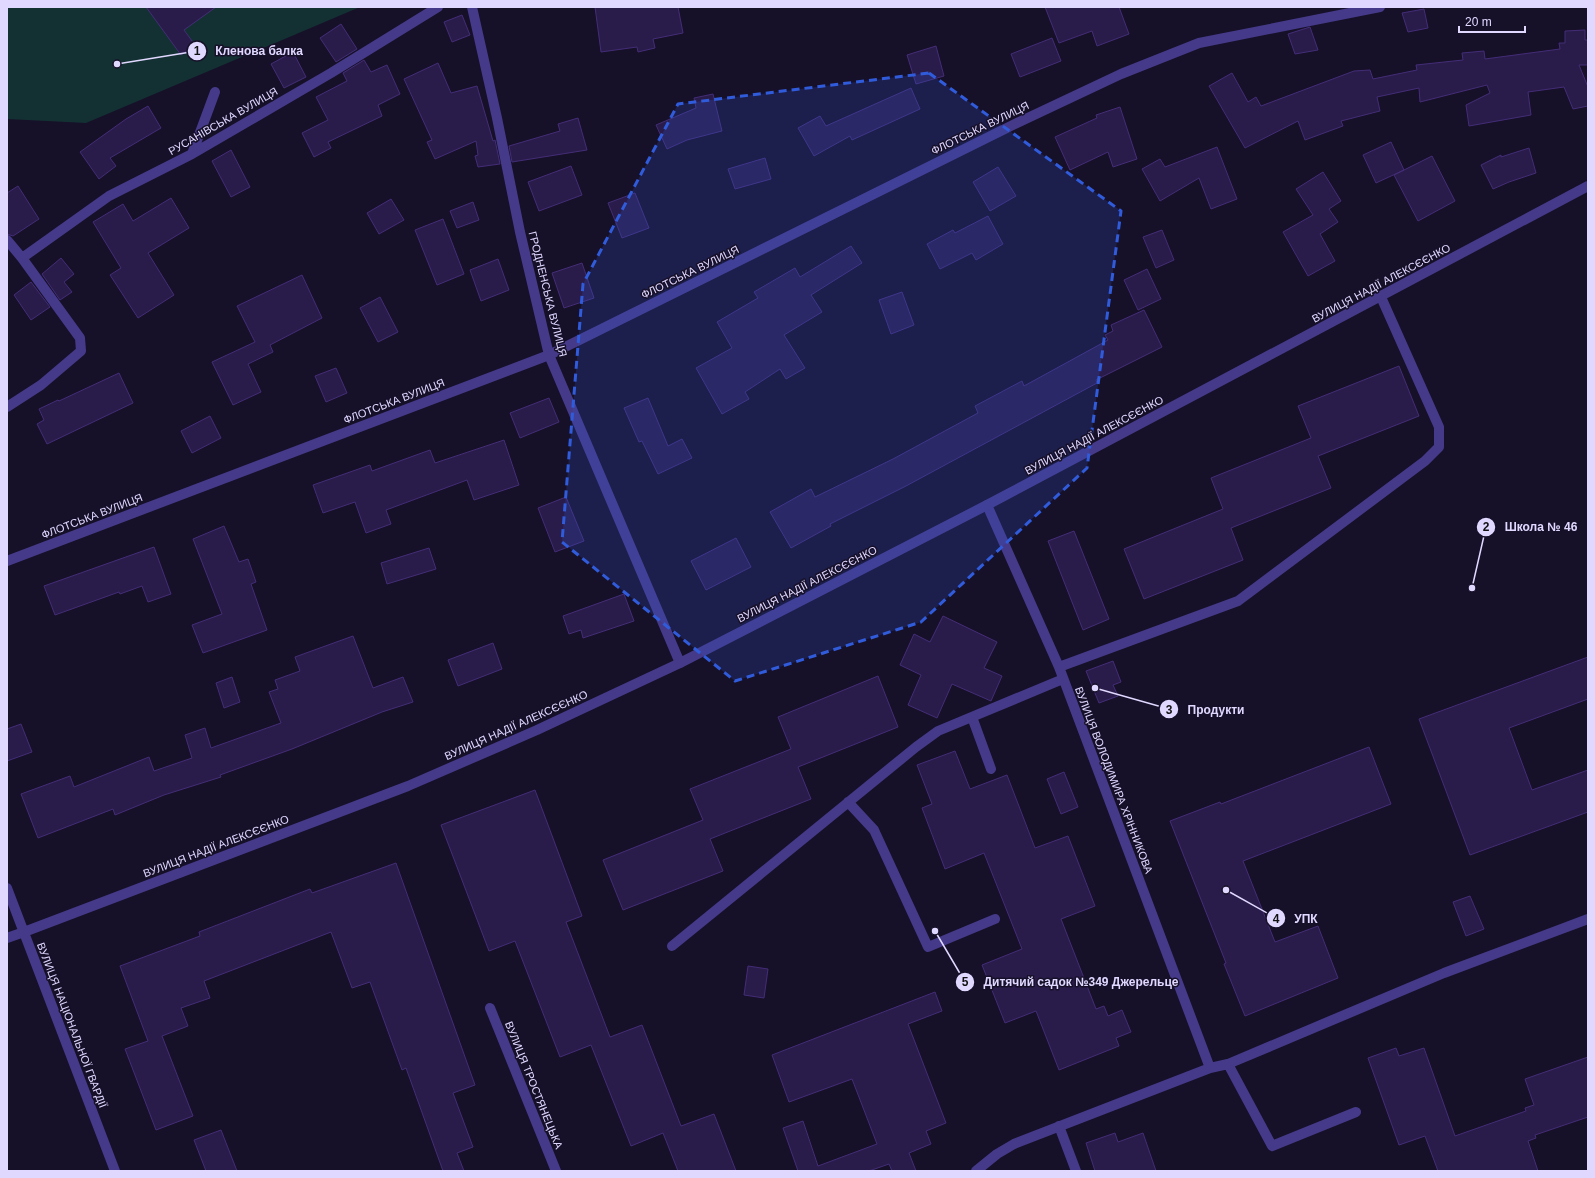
<svg xmlns="http://www.w3.org/2000/svg" width="1595" height="1178" viewBox="0 0 1595 1178" font-family="Helvetica,sans-serif">
  <rect width="100%" height="100%" fill="#171029"/>
  <path fill="#133133" d="M 7,7 L 360,7 L 86,123 L 7,119 Z"/>
  <path fill="#2a1c4a" stroke="#432d77" d="M 146,7 L 216,7 L 184,30 L 195,45 L 181,55 Z
    M 595,7 L 678,7 L 683,33 L 653,39 L 655,48 L 638,52 L 637,47 L 601,52 Z
    M 1045,7 L 1119,7 L 1129,34 L 1097,46 L 1092,31 L 1059,43 Z
    M 1424,9 L 1428,28 L 1408,32 L 1402,13 Z
    M 462,15 L 470,35 L 452,42 L 444,22 Z
    M 341,24 L 357,49 L 336,62 L 320,38 Z
    M 1310,27 L 1318,50 L 1295,54 L 1288,34 Z
    M 1585,30 L 1585,40 L 1588,40 L 1588,65 L 1579,65 L 1588,87 L 1588,106 L 1573,109 L 1564,87 L 1528,92 L 1531,115 L 1469,126 L 1466,105 L 1490,93 L 1487,85 L 1420,102 L 1419,88 L 1377,97 L 1380,111 L 1341,121 L 1343,126 L 1305,140 L 1298,121 L 1245,148 L 1209,86 L 1232,73 L 1248,102 L 1256,97 L 1261,106 L 1354,71 L 1370,70 L 1373,79 L 1417,70 L 1416,65 L 1463,60 L 1462,53 L 1484,51 L 1485,59 L 1560,49 L 1559,43 L 1565,43 L 1565,31 Z
    M 1052,38 L 1061,61 L 1020,77 L 1011,54 Z
    M 936,46 L 944,76 L 916,84 L 907,55 Z
    M 293,52 L 306,77 L 284,88 L 271,64 Z
    M 364,60 L 371,72 L 387,65 L 400,94 L 378,105 L 382,116 L 328,142 L 331,148 L 314,157 L 302,133 L 328,120 L 316,97 L 347,81 L 343,73 Z
    M 438,63 L 451,93 L 477,86 L 493,141 L 495,140 L 500,164 L 478,167 L 475,156 L 478,155 L 476,141 L 435,159 L 427,142 L 432,140 L 404,79 Z
    M 911,88 L 920,109 L 852,140 L 850,136 L 814,156 L 798,128 L 820,116 L 826,126 Z
    M 713,94 L 722,131 L 687,140 L 667,149 L 656,125 L 696,108 L 694,98 Z
    M 148,106 L 161,128 L 110,158 L 116,166 L 99,179 L 80,152 L 126,119 Z
    M 1120,107 L 1137,159 L 1113,167 L 1108,152 L 1070,170 L 1055,137 L 1097,118 L 1096,115 Z
    M 578,118 L 587,150 L 512,162 L 509,146 L 560,131 L 558,124 Z
    M 1391,142 L 1404,170 L 1376,183 L 1363,155 Z
    M 1217,147 L 1237,199 L 1211,209 L 1199,178 L 1160,201 L 1142,169 L 1160,159 L 1165,167 Z
    M 1529,148 L 1536,173 L 1509,182 L 1493,189 L 1481,165 L 1501,155 L 1501,157 Z
    M 231,150 L 250,187 L 231,197 L 212,161 Z
    M 1432,156 L 1455,201 L 1418,221 L 1394,175 Z
    M 765,158 L 771,179 L 735,189 L 728,169 Z
    M 571,166 L 582,195 L 539,211 L 528,182 Z
    M 998,167 L 1016,196 L 990,211 L 973,182 Z
    M 1323,172 L 1341,201 L 1329,209 L 1338,222 L 1320,234 L 1335,261 L 1308,276 L 1283,232 L 1313,215 L 1296,189 Z
    M 18,186 L 39,219 L 13,236 L 7,234 L 7,193 Z
    M 635,193 L 649,228 L 622,238 L 608,203 Z
    M 171,198 L 189,228 L 148,253 L 174,295 L 138,318 L 110,275 L 121,268 L 93,222 L 123,204 L 133,221 Z
    M 391,199 L 404,220 L 379,234 L 367,213 Z
    M 473,202 L 479,220 L 457,228 L 450,211 Z
    M 988,216 L 1003,244 L 976,260 L 972,253 L 940,269 L 927,244 L 953,230 L 955,233 Z
    M 443,219 L 464,274 L 437,285 L 415,230 Z
    M 1162,230 L 1174,260 L 1156,268 L 1143,237 Z
    M 851,246 L 862,263 L 811,295 L 822,312 L 784,335 L 805,368 L 786,379 L 780,369 L 745,392 L 749,399 L 722,414 L 696,368 L 732,348 L 717,322 L 758,298 L 754,292 L 795,268 L 800,277 Z
    M 61,258 L 74,274 L 64,282 L 72,292 L 60,300 L 42,274 Z
    M 498,259 L 509,290 L 481,301 L 470,270 Z
    M 582,263 L 594,298 L 564,308 L 552,273 Z
    M 1147,269 L 1161,299 L 1138,310 L 1124,280 Z
    M 302,275 L 322,318 L 270,345 L 273,352 L 248,364 L 261,392 L 233,405 L 212,362 L 255,342 L 237,306 Z
    M 31,282 L 50,307 L 31,320 L 14,295 Z
    M 902,292 L 914,325 L 891,334 L 879,300 Z
    M 380,297 L 398,332 L 378,342 L 360,308 Z
    M 1144,310 L 1162,347 L 1096,380 L 1097,383 L 906,486 L 830,524 L 831,526 L 791,548 L 770,512 L 811,489 L 815,497 L 893,459 L 978,413 L 975,406 L 1022,381 L 1024,386 L 1108,340 L 1105,335 L 1113,331 L 1111,325 Z
    M 1399,366 L 1419,416 L 1318,456 L 1331,488 L 1231,528 L 1243,560 L 1144,599 L 1124,549 L 1223,509 L 1211,478 L 1311,438 L 1298,406 Z
    M 336,368 L 347,393 L 326,402 L 315,376 Z
    M 119,373 L 133,403 L 47,444 L 37,424 L 44,420 L 39,409 L 58,400 L 59,401 Z
    M 549,398 L 559,422 L 520,438 L 510,413 Z
    M 648,398 L 668,446 L 682,439 L 692,458 L 658,474 L 642,441 L 639,442 L 624,408 Z
    M 210,416 L 221,438 L 192,453 L 181,431 Z
    M 504,440 L 519,485 L 474,500 L 467,480 L 386,510 L 391,524 L 366,533 L 355,502 L 323,513 L 313,485 L 370,465 L 372,471 L 430,450 L 435,463 Z
    M 566,497 L 584,541 L 555,552 L 538,508 Z
    M 224,526 L 239,562 L 248,559 L 256,582 L 251,584 L 267,630 L 203,653 L 192,625 L 222,614 L 193,539 Z
    M 1074,531 L 1109,619 L 1083,630 L 1048,541 Z
    M 736,538 L 751,567 L 706,590 L 691,561 Z
    M 154,547 L 171,594 L 148,602 L 142,586 L 120,594 L 119,592 L 55,615 L 44,586 Z
    M 429,548 L 436,569 L 387,584 L 381,563 Z
    M 624,594 L 634,621 L 583,638 L 581,630 L 569,634 L 563,616 Z
    M 943,616 L 997,642 L 984,668 L 1002,676 L 991,701 L 952,684 L 937,718 L 908,705 L 921,675 L 900,665 L 914,634 L 930,642 Z
    M 353,636 L 373,688 L 403,677 L 413,702 L 382,712 L 292,749 L 220,775 L 221,777 L 164,795 L 115,815 L 113,809 L 38,838 L 21,794 L 70,776 L 74,787 L 149,757 L 154,771 L 192,758 L 185,735 L 205,728 L 211,748 L 281,723 L 269,692 L 278,689 L 275,680 L 300,671 L 295,657 Z
    M 493,643 L 502,669 L 458,686 L 448,660 Z
    M 1588,657 L 1588,699 L 1509,728 L 1532,790 L 1588,770 L 1588,812 L 1470,855 L 1419,719 Z
    M 1113,661 L 1121,682 L 1113,685 L 1118,696 L 1099,703 L 1086,671 Z
    M 878,676 L 898,727 L 798,767 L 811,799 L 710,839 L 723,871 L 623,910 L 603,860 L 703,820 L 690,789 L 791,749 L 778,717 Z
    M 232,677 L 240,702 L 224,708 L 216,683 Z
    M 21,724 L 32,752 L 7,761 L 7,729 Z
    M 1369,747 L 1391,804 L 1243,861 L 1275,942 L 1318,926 L 1338,978 L 1245,1016 L 1224,964 L 1226,963 L 1170,821 L 1220,802 L 1221,804 Z
    M 955,751 L 970,789 L 1007,775 L 1035,848 L 1068,836 L 1095,906 L 1061,919 L 1096,1009 L 1104,1006 L 1108,1016 L 1122,1010 L 1131,1032 L 1116,1038 L 1119,1046 L 1059,1070 L 1036,1011 L 1005,1023 L 982,965 L 1022,949 L 984,853 L 945,869 L 922,808 L 932,804 L 917,765 Z
    M 1064,772 L 1078,807 L 1061,814 L 1047,779 Z
    M 535,790 L 582,916 L 566,922 L 610,1037 L 642,1025 L 681,1126 L 714,1114 L 736,1171 L 678,1171 L 663,1133 L 631,1146 L 591,1045 L 560,1057 L 515,941 L 489,951 L 441,825 Z
    M 396,863 L 475,1085 L 453,1093 L 473,1147 L 457,1153 L 464,1171 L 443,1171 L 406,1068 L 402,1070 L 370,982 L 352,988 L 331,932 L 204,981 L 210,998 L 181,1008 L 188,1026 L 162,1036 L 193,1116 L 156,1130 L 125,1049 L 148,1041 L 120,966 L 200,936 L 199,932 L 310,889 L 312,893 Z
    M 1470,896 L 1484,929 L 1466,936 L 1453,902 Z
    M 748,966 L 768,969 L 764,998 L 744,995 Z
    M 935,992 L 942,1011 L 908,1024 L 946,1123 L 926,1131 L 931,1144 L 909,1153 L 916,1171 L 892,1171 L 889,1164 L 869,1171 L 798,1171 L 783,1128 L 803,1121 L 818,1166 L 877,1144 L 852,1079 L 789,1102 L 772,1055 Z
    M 1396,1048 L 1399,1056 L 1424,1048 L 1455,1136 L 1526,1111 L 1525,1108 L 1534,1105 L 1525,1079 L 1588,1057 L 1588,1117 L 1535,1135 L 1536,1138 L 1528,1141 L 1538,1171 L 1438,1171 L 1425,1136 L 1399,1145 L 1368,1058 Z
    M 221,1130 L 237,1171 L 206,1171 L 194,1140 Z
    M 1115,1133 L 1118,1142 L 1143,1133 L 1156,1171 L 1095,1171 L 1086,1143 Z"/>
  <g fill="none" stroke-linecap="round" stroke-linejoin="round">
    <path stroke="#453a89" stroke-width="10" d="M 987,505 L 1059,667 L 1210,1068
      M 1059,667 L 1238,601 L 1425,461 L 1439,447 L 1439,427 L 1381,297
      M 972,717 L 991,769
      M 848,802 L 874,830 L 928,947 L 995,919
      M 672,946 L 916,747 L 938,731 L 1063,679
      M 490,1008 L 556,1171
      M 1228,1064 L 1272,1146 L 1356,1112
      M 1059,1126 L 1076,1171
      M 976,1171 L 997,1154 L 1014,1144 L 1210,1068 L 1228,1064 L 1444,973 L 1588,919"/>
    <path stroke="#453a89" stroke-width="10" d="M 472,7 L 497,118 L 520,232 L 549,355 L 680,663
      M 192,154 L 215,92
      M 7,240 L 22,258
      M 7,407 L 41,385 L 81,351 L 80,338 L 22,258 L 109,196 L 192,154 L 331,73 L 438,7
      M 7,561 L 549,355 L 1017,123 L 1121,74 L 1199,43 L 1380,7
      M 7,938 L 24,932"/>
    <path stroke="#453a89" stroke-width="10" d="M 7,888 L 115,1171
      M 24,932 L 408,786 L 537,730 L 680,663 L 987,505 L 1588,186"/>
  </g>
  <path fill="#305cdc" fill-opacity="0.2" stroke="#305cdc" stroke-width="3" stroke-dasharray="8 5" stroke-linejoin="round" d="M 929,73 L 1121,211 L 1087,468 L 921,622 L 735,681 L 562,542 L 583,284 L 678,104 Z"/>
  <g text-anchor="middle" dominant-baseline="central" stroke-width="3" stroke-linejoin="round" paint-order="stroke">
    <g font-size="11" fill="#e0d8ff" stroke="#171029">
      <text transform="translate(223 121) rotate(-30)">РУСАНІВСЬКА ВУЛИЦЯ</text>
      <text transform="translate(980 128) rotate(-26)">ФЛОТСЬКА ВУЛИЦЯ</text>
      <text transform="translate(690 272) rotate(-26)">ФЛОТСЬКА ВУЛИЦЯ</text>
      <text transform="translate(1381 283) rotate(-28)">ВУЛИЦЯ НАДІЇ АЛЕКСЄЄНКО</text>
      <text transform="translate(548 294) rotate(76)">ГРОДНЕНСЬКА ВУЛИЦЯ</text>
      <text transform="translate(394 401) rotate(-21)">ФЛОТСЬКА ВУЛИЦЯ</text>
      <text transform="translate(1094 435) rotate(-28)">ВУЛИЦЯ НАДІЇ АЛЕКСЄЄНКО</text>
      <text transform="translate(92 516) rotate(-21)">ФЛОТСЬКА ВУЛИЦЯ</text>
      <text transform="translate(807 584) rotate(-27)">ВУЛИЦЯ НАДІЇ АЛЕКСЄЄНКО</text>
      <text transform="translate(516 725) rotate(-24)">ВУЛИЦЯ НАДІЇ АЛЕКСЄЄНКО</text>
      <text transform="translate(1114 780) rotate(69)">ВУЛИЦЯ ВОЛОДИМИРА ХРІННИКОВА</text>
      <text transform="translate(216 846) rotate(-21)">ВУЛИЦЯ НАДІЇ АЛЕКСЄЄНКО</text>
      <text transform="translate(72 1025) rotate(69)">ВУЛИЦЯ НАЦІОНАЛЬНОЇ ГВАРДІЇ</text>
      <text transform="translate(534 1085) rotate(68)">ВУЛИЦЯ ТРОСТЯНЕЦЬКА</text>
    </g>
  </g>
  <path fill="none" stroke="#e0d8ff" stroke-width="1.5" d="M117 64L197 51M1472 588L1486 527M1095 688L1169 709M1226 890L1276 918M935 931L965 982"/>
  <g fill="#e0d8ff" stroke="#171029" stroke-width="1.5">
    <circle cx="117" cy="64" r="4"/>
    <circle cx="1472" cy="588" r="4"/>
    <circle cx="1095" cy="688" r="4"/>
    <circle cx="1226" cy="890" r="4"/>
    <circle cx="935" cy="931" r="4"/>
    <circle cx="197" cy="51" r="10"/>
    <circle cx="1486" cy="527" r="10"/>
    <circle cx="1169" cy="709" r="10"/>
    <circle cx="1276" cy="918" r="10"/>
    <circle cx="965" cy="982" r="10"/>
  </g>
  <g font-size="12" text-anchor="middle" font-weight="bold" fill="#111">
    <text x="197" y="55">1</text>
    <text x="1486" y="531">2</text>
    <text x="1169" y="714">3</text>
    <text x="1276" y="923">4</text>
    <text x="965" y="986">5</text>
  </g>
  <g font-size="12" text-anchor="middle" font-weight="bold" fill="#e0d8ff" stroke="#171029" stroke-width="3" stroke-linejoin="round" paint-order="stroke">
    <text x="259" y="55">Кленова балка</text>
    <text x="1541" y="531">Школа № 46</text>
    <text x="1216" y="714">Продукти</text>
    <text x="1306" y="923">УПК</text>
    <text x="1081" y="986">Дитячий садок №349 Джерельце</text>
  </g>
  <rect width="1595" height="1178" fill="none" stroke="#e0d8ff" stroke-width="16"/>
  <path d="M1459 26v6h66v-6" fill="none" stroke="#e0d8ff" stroke-width="2"/>
  <text x="1465" y="26" font-size="12" fill="#e0d8ff" stroke="#171029" stroke-width="3" paint-order="stroke">20 m</text>
</svg>
